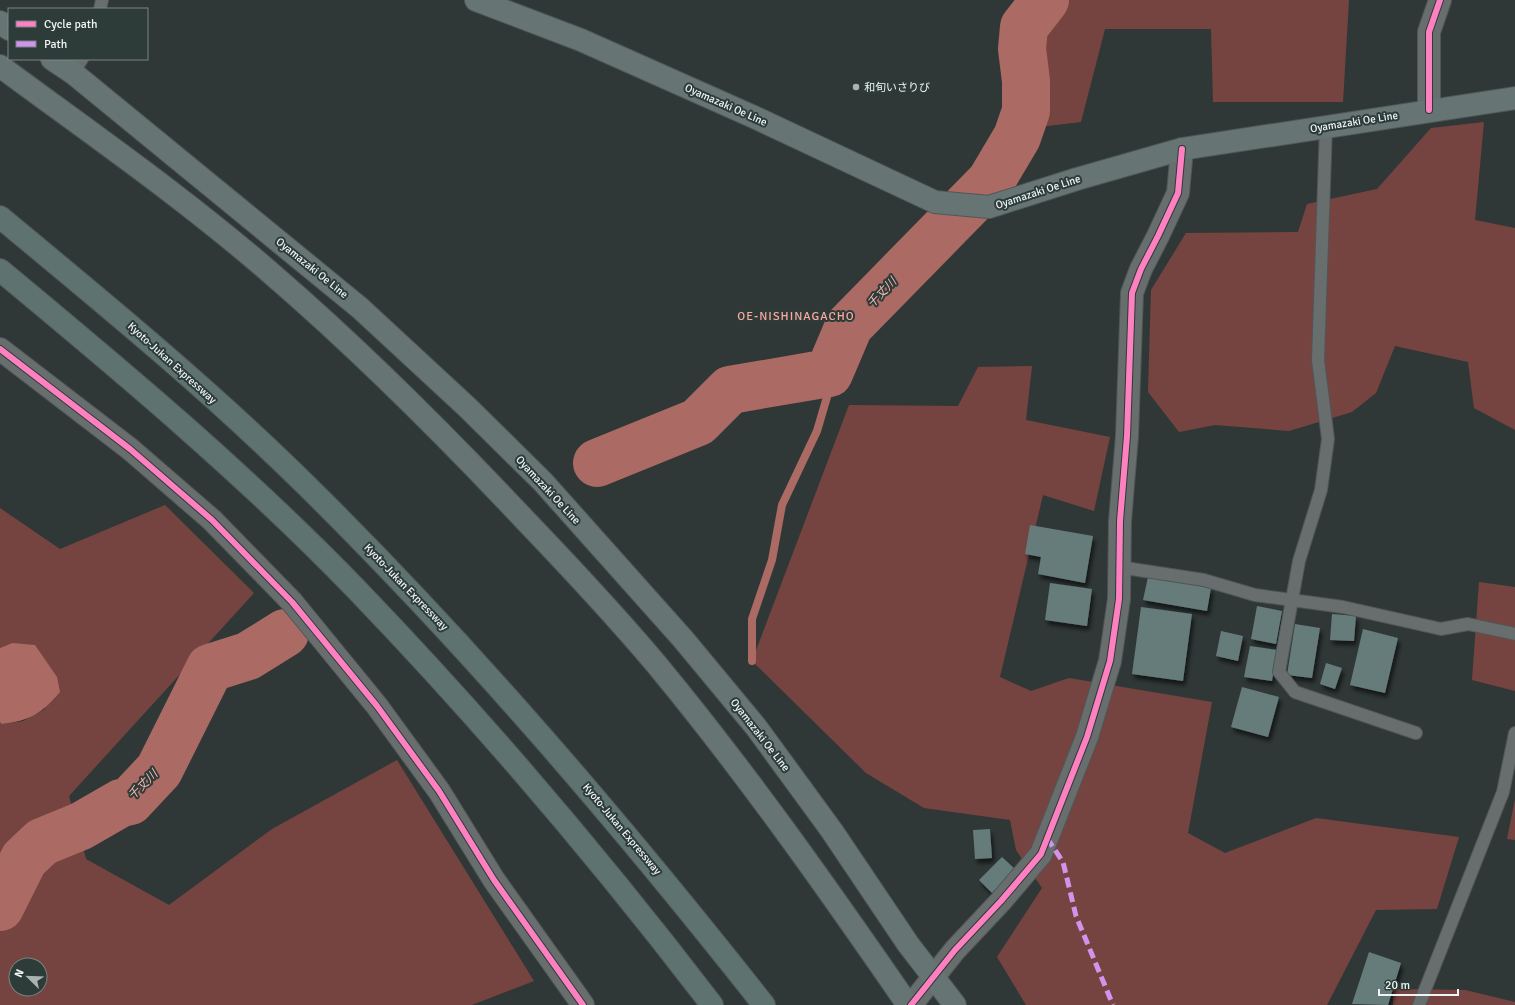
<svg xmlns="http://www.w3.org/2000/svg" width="1515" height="1005" viewBox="0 0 1515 1005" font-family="Signika,'Noto Sans JP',sans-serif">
  <defs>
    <filter id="shadow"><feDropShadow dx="2.5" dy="4.5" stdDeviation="2" flood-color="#0009"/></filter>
  </defs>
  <rect width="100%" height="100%" fill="#303837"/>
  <path fill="#764440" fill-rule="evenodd" d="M 1065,0 L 1349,0 L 1343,102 L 1213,102 L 1211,29 L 1105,29 L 1081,122 L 1039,127 L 1039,37 Z
    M 1484,122 L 1475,220 L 1515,228 L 1515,430 L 1474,408 L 1468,362 L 1395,346 L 1376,393 L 1352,412 L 1289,431 L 1215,425 L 1179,432 L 1148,392 L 1151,290 L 1186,233 L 1298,232 L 1307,204 L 1377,189 L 1431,128 Z
    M 1032,366 L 1026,420 L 1110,437 L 1094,511 L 1043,495 L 1000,677 L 1031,691 L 1069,678 L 1212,702 L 1188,833 L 1225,853 L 1316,818 L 1459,837 L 1437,909 L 1376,910 L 1327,1005 L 1026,1005 L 997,957 L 1042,888 L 1016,850 L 1010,820 L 924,808 L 866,773 L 752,661 L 849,405 L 958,406 L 978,367 Z
    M 165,505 L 254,593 L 69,796 L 86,859 L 169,905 L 272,829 L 397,760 L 534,981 L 472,1005 L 0,1005 L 0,722 L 3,724 L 23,721 L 45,709 L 12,643 L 0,648 L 0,508 L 60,549 ZM 16,965 L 40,965 L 40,989 L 16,989 Z
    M 1479,582 L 1515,587 L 1515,691 L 1472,680 Z
    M 1515,799 L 1515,840 L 1507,839 Z
    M 1393,989 L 1465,990 L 1515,1002 L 1515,1005 L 1393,1005 Z"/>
  <path fill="#ab6a63" d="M 12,643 L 35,645 L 57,677 L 60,692 C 41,714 31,720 2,724 L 0,722 L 0,648 Z"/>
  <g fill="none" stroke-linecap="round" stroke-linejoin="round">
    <path stroke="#ab6a63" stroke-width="8" d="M 752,661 L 752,619 L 772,560 L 782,505 L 817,431 L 827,397 L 829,373"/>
    <path stroke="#ab6a63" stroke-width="48" d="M 597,463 L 698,422 L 730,390 L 829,373 L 849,326 L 991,181 L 1017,137 L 1026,111 L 1026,81 L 1022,49 L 1024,27 L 1045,0
      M 0,907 L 24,859 L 42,842 L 81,826 L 121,803 L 130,801 L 159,770 L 210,668 L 248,656 L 285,633"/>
  </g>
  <path fill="#667c7a" filter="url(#shadow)" d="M 1030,525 L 1093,536 L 1085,583 L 1038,574 L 1041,557 L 1025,554 Z
    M 1148,577 L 1211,588 L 1207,611 L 1143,600 Z
    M 1050,583 L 1092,589 L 1087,626 L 1045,620 Z
    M 1257,606 L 1282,611 L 1276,644 L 1251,639 Z
    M 1141,607 L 1192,614 L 1183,681 L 1132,674 Z
    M 1332,614 L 1356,616 L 1354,641 L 1330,640 Z
    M 1295,624 L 1320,628 L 1312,678 L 1287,675 Z
    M 1363,629 L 1398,638 L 1385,693 L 1350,685 Z
    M 1221,631 L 1243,636 L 1238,661 L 1216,656 Z
    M 1250,646 L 1277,650 L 1272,681 L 1244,677 Z
    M 1326,663 L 1342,668 L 1335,689 L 1320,684 Z
    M 1242,687 L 1279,697 L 1268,737 L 1231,727 Z
    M 990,829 L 992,858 L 975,859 L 973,830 Z
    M 1002,857 L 1015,869 L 992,893 L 979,880 Z
    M 1369,952 L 1401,963 L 1388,1005 L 1352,1004 Z"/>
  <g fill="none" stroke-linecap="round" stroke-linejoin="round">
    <g stroke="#4f5756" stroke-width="14">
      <path id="lane" d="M 100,9 L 102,0
        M 73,73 L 82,59
        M 1326,126 L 1318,360 L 1328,439 L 1321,490 L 1299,561 L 1279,672 L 1295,692 L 1416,733
        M 1119,567 L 1204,580 L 1255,595 L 1343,607 L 1441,629 L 1468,624 L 1515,634
        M 1419,1005 L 1503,792 L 1515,733"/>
    </g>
    <g stroke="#4f5756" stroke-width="24">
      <path id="street" d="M 1429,110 L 1429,32 L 1440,0
        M 0,349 L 130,449 L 212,520 L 292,602 L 377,706 L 439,791 L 494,880 L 583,1005
        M 911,1005 L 955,950 L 1001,901 L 1041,854 L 1087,737 L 1110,661 L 1119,599 L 1120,521 L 1127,436 L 1132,293 L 1141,269 L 1158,236 L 1178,193 L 1182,149"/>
    </g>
    <g stroke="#4f5756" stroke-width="24">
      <path id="primary" d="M 476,0 L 581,40 L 754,117 L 935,202 L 989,207 L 1077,179 L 1182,149 L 1515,98
        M 0,22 L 9,29
        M 52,59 L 73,73 L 360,308 L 467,407 L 543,482 L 683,639 L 756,727 L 832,831 L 908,944 L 955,1005
        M 0,66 C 92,134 186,199 273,275 C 361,351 444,434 524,519 C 569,566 615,615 657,665 C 747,774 828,889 908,1005"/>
    </g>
    <g stroke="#4f5756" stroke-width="24">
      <path id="highway" d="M 0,217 C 105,304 211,391 308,487 C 472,649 621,824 764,1005
        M 0,270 C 123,372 246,475 357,590 C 483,721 601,860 712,1005"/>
    </g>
    <use href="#lane" stroke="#676e6d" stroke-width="12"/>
    <use href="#street" stroke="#676e6d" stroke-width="22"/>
    <use href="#primary" stroke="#667574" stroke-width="22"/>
    <use href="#highway" stroke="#5e726f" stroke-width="22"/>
    <path stroke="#d193ec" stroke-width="5" stroke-dasharray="10 5" stroke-linecap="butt" d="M 1047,838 L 1063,862 L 1076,916 L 1113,1005"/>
    <g stroke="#2d3b39" stroke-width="8">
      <path id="cycleway" d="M 1429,110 L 1429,32 L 1440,0
        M 0,349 L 130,449 L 212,520 L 292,602 L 377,706 L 439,791 L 494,880 L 583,1005
        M 911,1005 L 955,950 L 1001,901 L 1041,854 L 1087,737 L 1110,661 L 1119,599 L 1120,521 L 1127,436 L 1132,293 L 1141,269 L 1158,236 L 1178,193 L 1182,149"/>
    </g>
    <use href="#cycleway" stroke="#ff80c0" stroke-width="6"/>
  </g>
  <circle fill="#aab3b2" stroke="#2d3b39" stroke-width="1.5" cx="856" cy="87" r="4"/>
  <g text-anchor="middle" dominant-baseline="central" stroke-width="4" stroke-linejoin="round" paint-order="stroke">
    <g font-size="11" fill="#ecf5f4" stroke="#2d3b39" text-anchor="start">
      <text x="864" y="87">和旬いさりび</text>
    </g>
    <g font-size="11" fill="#ecf5f4" stroke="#2d3b39">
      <text transform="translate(726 105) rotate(24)">Oyamazaki Oe Line</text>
      <text transform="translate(1354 122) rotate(-9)">Oyamazaki Oe Line</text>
      <text transform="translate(1038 192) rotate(-18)">Oyamazaki Oe Line</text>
      <text transform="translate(312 268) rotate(39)">Oyamazaki Oe Line</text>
      <text transform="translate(172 363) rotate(42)">Kyoto-Jukan Expressway</text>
      <text transform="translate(548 490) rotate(47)">Oyamazaki Oe Line</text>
      <text transform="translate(406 587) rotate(46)">Kyoto-Jukan Expressway</text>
      <text transform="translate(760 735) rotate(52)">Oyamazaki Oe Line</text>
      <text transform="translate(622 829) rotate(50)">Kyoto-Jukan Expressway</text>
    </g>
    <g font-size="12" font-style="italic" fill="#f6b8b0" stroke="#2d3b39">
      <text transform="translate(882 293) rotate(-46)">千丈川</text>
      <text transform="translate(143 785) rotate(-45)">千丈川</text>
    </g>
    <g font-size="12" letter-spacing="1" fill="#fca9a0" stroke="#2d3b39">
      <text x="796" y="316">OE-NISHINAGACHO</text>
    </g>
  </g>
  <rect x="8" y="8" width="140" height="52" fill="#2d3b39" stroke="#798584"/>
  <rect x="16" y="21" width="20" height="6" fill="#ff80c0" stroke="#798584"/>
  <text x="44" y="28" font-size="12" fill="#ecf5f4">Cycle path</text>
  <rect x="16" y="41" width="20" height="6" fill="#d193ec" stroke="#798584"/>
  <text x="44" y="48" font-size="12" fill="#ecf5f4">Path</text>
  <g transform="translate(28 977) rotate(293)"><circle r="19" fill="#2d3b39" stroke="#798584"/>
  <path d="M0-3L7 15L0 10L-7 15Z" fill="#aab3b2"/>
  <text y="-6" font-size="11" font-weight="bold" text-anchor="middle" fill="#ecf5f4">N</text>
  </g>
  <path d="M1379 989v6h79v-6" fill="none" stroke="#ecf5f4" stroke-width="2"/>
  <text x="1385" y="989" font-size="12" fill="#ecf5f4" stroke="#2d3b39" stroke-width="3" paint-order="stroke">20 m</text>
</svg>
